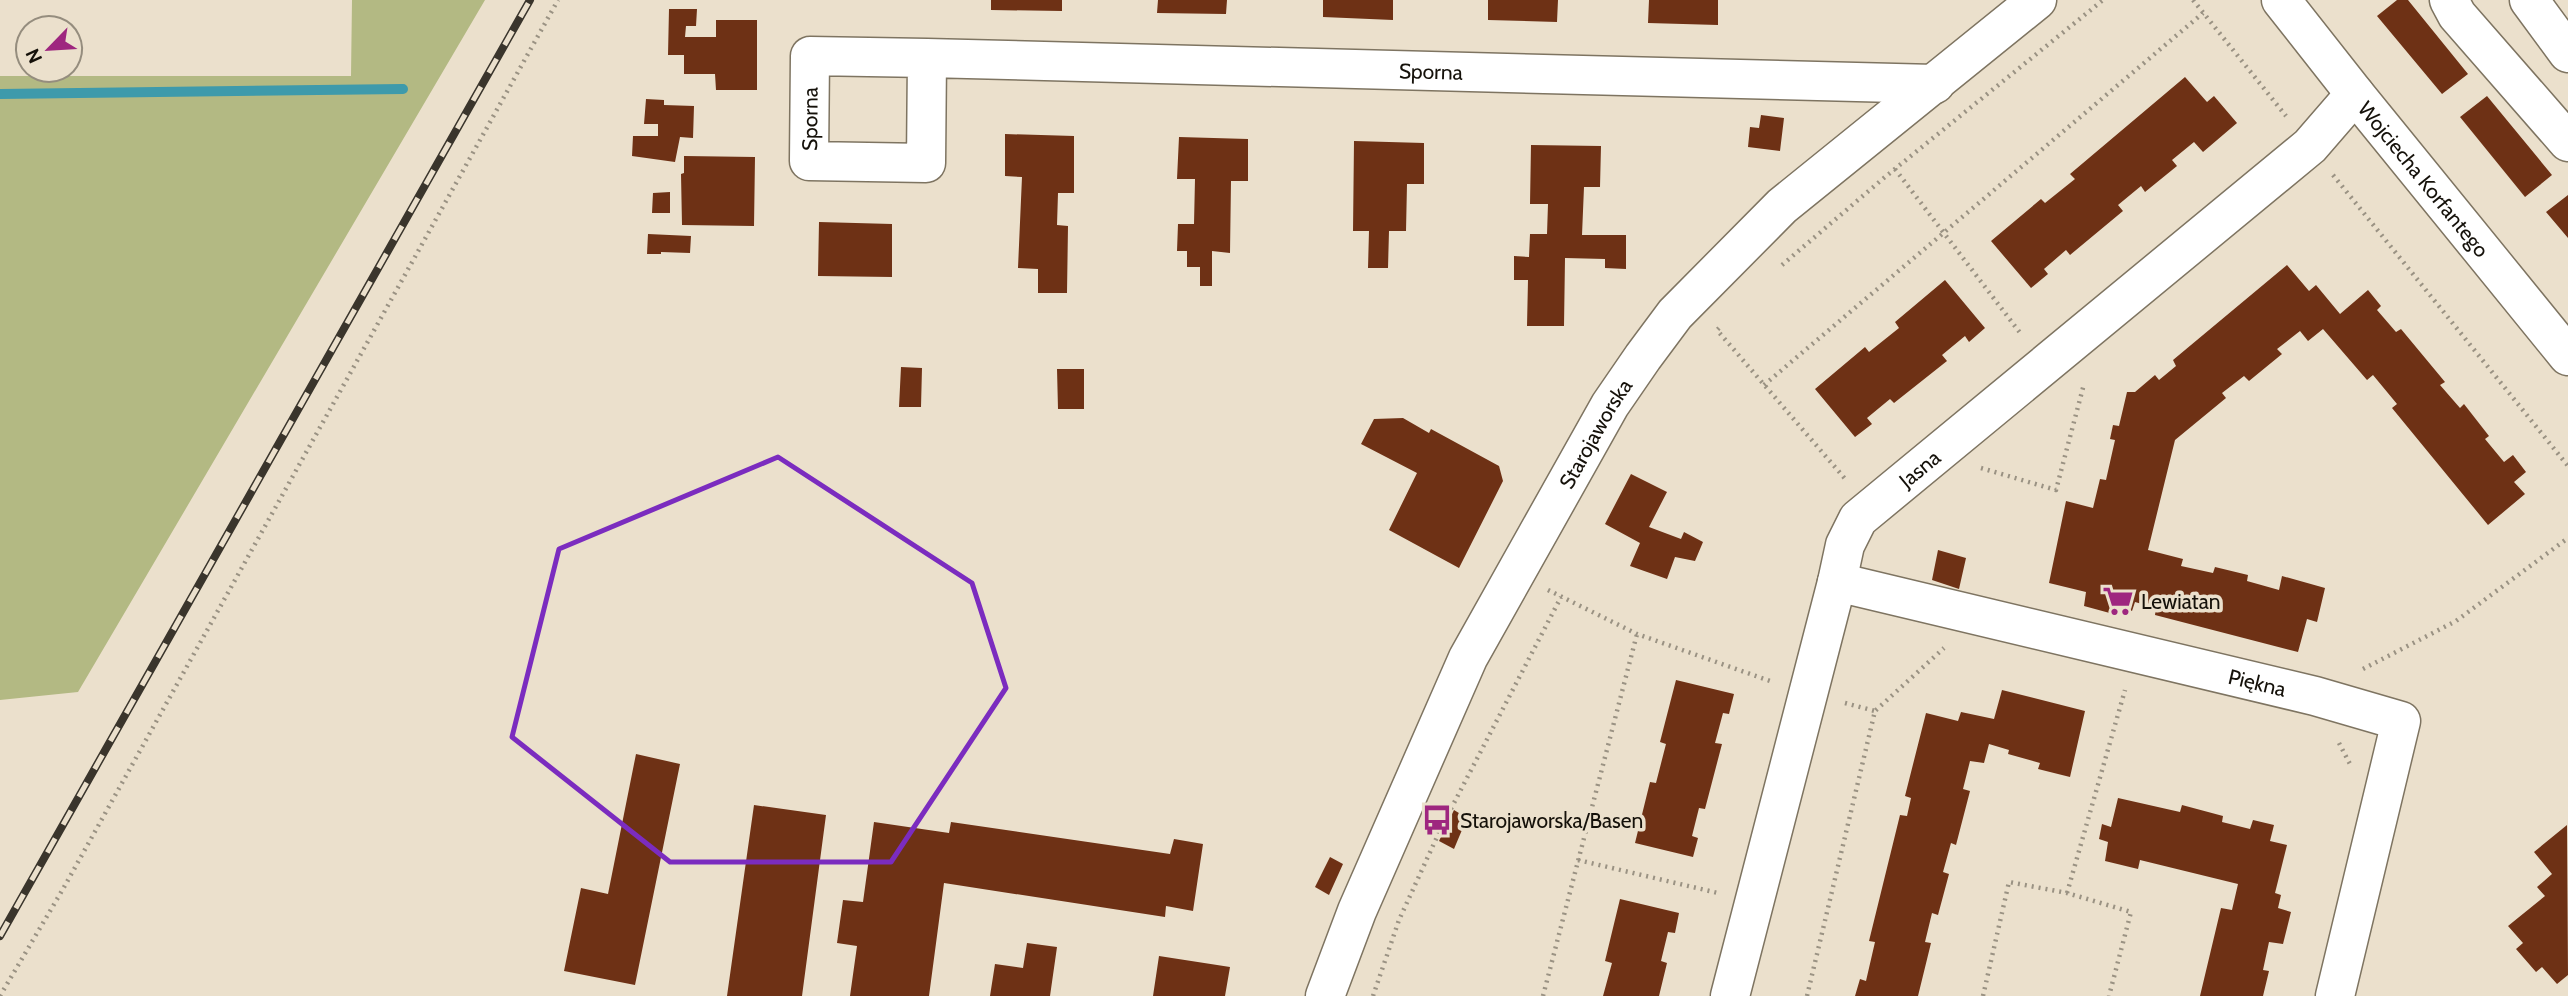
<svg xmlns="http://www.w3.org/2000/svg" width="2568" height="996" viewBox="0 0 2568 996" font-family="Cabin,sans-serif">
  <rect width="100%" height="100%" fill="#ebe0cc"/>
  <path fill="#b3b983" d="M 352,0 L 485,0 L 78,692 L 0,700 L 0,76 L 351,76 Z"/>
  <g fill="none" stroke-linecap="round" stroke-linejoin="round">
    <path stroke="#3e9aab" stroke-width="10" d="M 0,94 L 403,89"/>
  </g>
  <path fill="#6e3115" d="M 991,0 L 1062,0 L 1062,11 L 991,10 Z
    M 1158,0 L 1227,0 L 1226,14 L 1157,13 Z
    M 1323,0 L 1393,0 L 1393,20 L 1323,17 Z
    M 1488,0 L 1558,0 L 1557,22 L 1488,20 Z
    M 1649,0 L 1718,0 L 1718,25 L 1648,23 Z
    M 2397,0 L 2408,0 L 2468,74 L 2442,94 L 2377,16 Z
    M 669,9 L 697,9 L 696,26 L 686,26 L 685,37 L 716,37 L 716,20 L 757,20 L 757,90 L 716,90 L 715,74 L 684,74 L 684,55 L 668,55 Z
    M 2185,77 L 2207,102 L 2214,96 L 2237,123 L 2203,152 L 2194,142 L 2172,160 L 2177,166 L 2145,192 L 2141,186 L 2118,205 L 2123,211 L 2070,255 L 2066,250 L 2044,269 L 2048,274 L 2031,288 L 1991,241 L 2041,199 L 2045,203 L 2075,179 L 2070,174 Z
    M 2487,96 L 2552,175 L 2525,197 L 2460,117 Z
    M 646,99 L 664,100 L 664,105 L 694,106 L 693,138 L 680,137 L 675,162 L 632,156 L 633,136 L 658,136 L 658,124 L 644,124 Z
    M 1761,115 L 1784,118 L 1780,151 L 1748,147 L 1750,127 L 1759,128 Z
    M 1005,134 L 1074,136 L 1074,193 L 1058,193 L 1057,225 L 1068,226 L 1067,293 L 1038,293 L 1038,269 L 1018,268 L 1022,177 L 1005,176 Z
    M 1179,137 L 1248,139 L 1248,181 L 1231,181 L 1230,253 L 1212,251 L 1212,286 L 1200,286 L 1200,267 L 1187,267 L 1187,251 L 1177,251 L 1178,224 L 1194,224 L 1195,179 L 1177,179 Z
    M 1354,141 L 1424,143 L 1424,184 L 1407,184 L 1406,231 L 1389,231 L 1388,268 L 1368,268 L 1369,231 L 1353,231 Z
    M 1531,145 L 1601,146 L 1600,187 L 1584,187 L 1582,235 L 1626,235 L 1626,269 L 1605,268 L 1605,259 L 1565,258 L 1564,326 L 1527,326 L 1528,280 L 1514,280 L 1514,256 L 1529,257 L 1530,234 L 1547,234 L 1548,204 L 1530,204 Z
    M 684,156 L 755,157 L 754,226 L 682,225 L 681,174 L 684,173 Z
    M 670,192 L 670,213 L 652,213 L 653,193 Z
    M 2568,195 L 2568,238 L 2546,212 Z
    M 819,222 L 892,224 L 892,277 L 818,276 Z
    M 648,234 L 691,236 L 690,253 L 661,252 L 661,254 L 647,254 Z
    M 2287,265 L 2309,291 L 2316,285 L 2340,314 L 2368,290 L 2381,306 L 2377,310 L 2396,332 L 2401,329 L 2445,382 L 2440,385 L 2460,408 L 2464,404 L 2489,436 L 2485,439 L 2504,462 L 2513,455 L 2526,472 L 2514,482 L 2525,494 L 2488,525 L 2392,408 L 2397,404 L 2373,375 L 2367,380 L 2323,329 L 2308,341 L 2300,331 L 2277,349 L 2282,354 L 2249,381 L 2244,376 L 2222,393 L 2226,398 L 2175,440 L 2148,550 L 2183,559 L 2181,566 L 2213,573 L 2215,567 L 2248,575 L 2247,581 L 2279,590 L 2282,576 L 2325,588 L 2317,622 L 2307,619 L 2298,652 L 2155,615 L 2156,608 L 2135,602 L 2132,611 L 2119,608 L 2117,615 L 2084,606 L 2086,592 L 2049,583 L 2066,501 L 2093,508 L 2100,479 L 2106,480 L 2115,440 L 2110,439 L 2113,425 L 2119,426 L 2127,392 L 2135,392 L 2155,375 L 2159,380 L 2176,366 L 2173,360 Z
    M 1945,280 L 1985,328 L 1969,342 L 1965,336 L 1942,355 L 1947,361 L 1894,403 L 1890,399 L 1867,418 L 1872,424 L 1855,437 L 1815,389 L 1865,347 L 1869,352 L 1899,328 L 1895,322 Z
    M 901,367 L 922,368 L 921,407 L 899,407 Z
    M 1057,369 L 1084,369 L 1084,409 L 1058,409 Z
    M 1403,418 L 1429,433 L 1431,429 L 1499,466 L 1503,481 L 1459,568 L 1389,530 L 1417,473 L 1361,444 L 1374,419 Z
    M 1631,474 L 1667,492 L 1649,527 L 1681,539 L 1684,532 L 1703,542 L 1695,561 L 1675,557 L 1667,579 L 1630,566 L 1640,543 L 1605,524 Z
    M 1938,550 L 1966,558 L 1959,589 L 1932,580 Z
    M 1676,680 L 1734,694 L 1729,714 L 1723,713 L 1715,743 L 1722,744 L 1705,809 L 1699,808 L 1692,836 L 1698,838 L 1693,857 L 1635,843 L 1650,782 L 1656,783 L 1666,744 L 1660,742 Z
    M 2002,690 L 2085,711 L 2070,777 L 2038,769 L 2040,763 L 2008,754 L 2009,750 L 1989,744 L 1984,763 L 1970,761 L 1963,789 L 1970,791 L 1956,845 L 1951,843 L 1943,872 L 1949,874 L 1938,915 L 1932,913 L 1925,942 L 1931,943 L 1918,996 L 1855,996 L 1860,979 L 1866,981 L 1875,942 L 1869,941 L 1900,815 L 1907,816 L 1911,798 L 1905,796 L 1926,713 L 1958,721 L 1961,712 L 1994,719 Z
    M 636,754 L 680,764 L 635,985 L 564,971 L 581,888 L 608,894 Z
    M 2118,798 L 2180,812 L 2182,805 L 2223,816 L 2222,822 L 2250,829 L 2253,820 L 2274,825 L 2270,841 L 2287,845 L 2275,893 L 2281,895 L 2278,908 L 2291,912 L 2283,944 L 2269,942 L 2263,970 L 2269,971 L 2263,996 L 2200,996 L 2221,908 L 2232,910 L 2238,884 L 2140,860 L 2138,869 L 2105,861 L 2108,842 L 2099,839 L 2102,824 L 2111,827 Z
    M 754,805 L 826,815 L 802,996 L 727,996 Z
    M 1454,810 L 1467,818 L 1454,849 L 1439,841 Z
    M 874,822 L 949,833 L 951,822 L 1170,854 L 1174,839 L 1203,844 L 1193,911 L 1166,906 L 1165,917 L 944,883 L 929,996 L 850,996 L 857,946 L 837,943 L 843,900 L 863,902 Z
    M 2567,825 L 2568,975 L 2557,984 L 2542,967 L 2536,972 L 2516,949 L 2523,943 L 2508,926 L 2545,896 L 2537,887 L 2552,874 L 2534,852 Z
    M 1330,857 L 1343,864 L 1329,895 L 1315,887 Z
    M 1620,899 L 1679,913 L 1675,933 L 1668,932 L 1661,961 L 1667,963 L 1659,996 L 1603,996 L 1612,963 L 1605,961 Z
    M 1027,943 L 1057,947 L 1050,996 L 990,996 L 995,964 L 1023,968 Z
    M 1159,956 L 1230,967 L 1225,996 L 1153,996 Z"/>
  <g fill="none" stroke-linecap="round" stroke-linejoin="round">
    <g stroke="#7e7461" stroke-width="41">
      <g id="minor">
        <path id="s1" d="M 2281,0 L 2355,94 L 2568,356"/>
        <path d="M 2449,0 L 2457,15 L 2568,142"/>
        <path d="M 2529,0 L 2568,53"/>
        <path id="s2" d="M 927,58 L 926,163 L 809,161 L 810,56 L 927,58 L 1935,84"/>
        <path id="s3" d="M 1837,582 L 2315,696 L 2401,721 L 2335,996"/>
        <path id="s4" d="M 1325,996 L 1357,911 L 1468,658 L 1610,405 L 1643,357 L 1675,314 L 1782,206 L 2037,0"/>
        <path id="s5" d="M 1730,996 L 1837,582 L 1845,545 L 1858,519 L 2310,146 L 2355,94"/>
      </g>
    </g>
    <path stroke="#9a9283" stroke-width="4.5" stroke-dasharray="2 5" stroke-linecap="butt" d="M 2193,0 L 2286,116
      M 1895,169 L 2021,334
      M 2333,175 L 2568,466
      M 1782,265 L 1885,177 L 2103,0
      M 1719,328 L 1717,330 L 1847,481
      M 1764,385 L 2203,13
      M 1981,468 L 2056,490 L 2084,384
      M 1548,590 L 1637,634 L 1773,682
      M 2363,669 L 2456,621 L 2568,538
      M 1845,703 L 1875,711
      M 2339,743 L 2351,766
      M 1578,860 L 1718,893
      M 2067,893 L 2125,690
      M 0,996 L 63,889 L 558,0
      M 1373,996 L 1399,920 L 1442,826 L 1561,597
      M 1543,996 L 1637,634
      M 1807,996 L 1875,711 L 1944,648
      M 1983,996 L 2009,882 L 2067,893 L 2131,912 L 2109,996"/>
    <use href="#minor" stroke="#fff" stroke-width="38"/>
    <g stroke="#3a352c" stroke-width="8">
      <path id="rail" d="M 0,936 L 530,0"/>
    </g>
    <use href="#rail" stroke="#ebe0cc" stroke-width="5" stroke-dasharray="16" stroke-linecap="butt"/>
  </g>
  <path fill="none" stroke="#7b2cbf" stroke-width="5" stroke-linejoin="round" d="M 778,457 L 972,583 L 1006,688 L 891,862 L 670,862 L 512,737 L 559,549 Z"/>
  <defs>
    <g id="supermarket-bare" transform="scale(2.415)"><path d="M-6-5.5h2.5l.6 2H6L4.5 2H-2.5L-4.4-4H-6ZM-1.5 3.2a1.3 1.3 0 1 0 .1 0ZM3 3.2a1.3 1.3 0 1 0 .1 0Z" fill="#9e267f" stroke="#ebe0cc" stroke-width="2.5" paint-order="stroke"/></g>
    <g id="bus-bare" transform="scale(2.415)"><path d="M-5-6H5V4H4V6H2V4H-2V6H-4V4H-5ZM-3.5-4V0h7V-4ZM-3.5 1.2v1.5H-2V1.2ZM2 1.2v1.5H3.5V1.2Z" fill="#9e267f" stroke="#ebe0cc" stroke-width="2.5" paint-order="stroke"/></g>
  </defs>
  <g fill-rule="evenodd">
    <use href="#supermarket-bare" x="2118" y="601"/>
    <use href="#bus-bare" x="1437" y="820"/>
  </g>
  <g text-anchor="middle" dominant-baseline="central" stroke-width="7" stroke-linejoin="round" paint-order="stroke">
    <g font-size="21" fill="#15110a" stroke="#ebe0cc">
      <text stroke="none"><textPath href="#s2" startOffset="948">Sporna</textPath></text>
      <text stroke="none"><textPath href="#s2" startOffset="264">Sporna</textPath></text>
      <text stroke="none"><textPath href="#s1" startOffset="229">Wojciecha Korfantego</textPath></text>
      <text stroke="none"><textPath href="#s4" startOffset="625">Starojaworska</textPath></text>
      <text stroke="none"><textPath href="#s5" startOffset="574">Jasna</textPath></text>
      <text stroke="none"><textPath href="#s3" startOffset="432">Piękna</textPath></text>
    </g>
    <g font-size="21" fill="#15110a" stroke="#ebe0cc" text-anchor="start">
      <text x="2141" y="601">Lewiatan</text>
      <text x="1460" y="820">Starojaworska/Basen</text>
    </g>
  </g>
  <g transform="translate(49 49) rotate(245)"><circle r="33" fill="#ebe0cc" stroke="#958d7e" stroke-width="2"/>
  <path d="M0-5L12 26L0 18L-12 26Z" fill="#9e267f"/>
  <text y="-10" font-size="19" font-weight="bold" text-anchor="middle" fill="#15110a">N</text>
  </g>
</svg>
